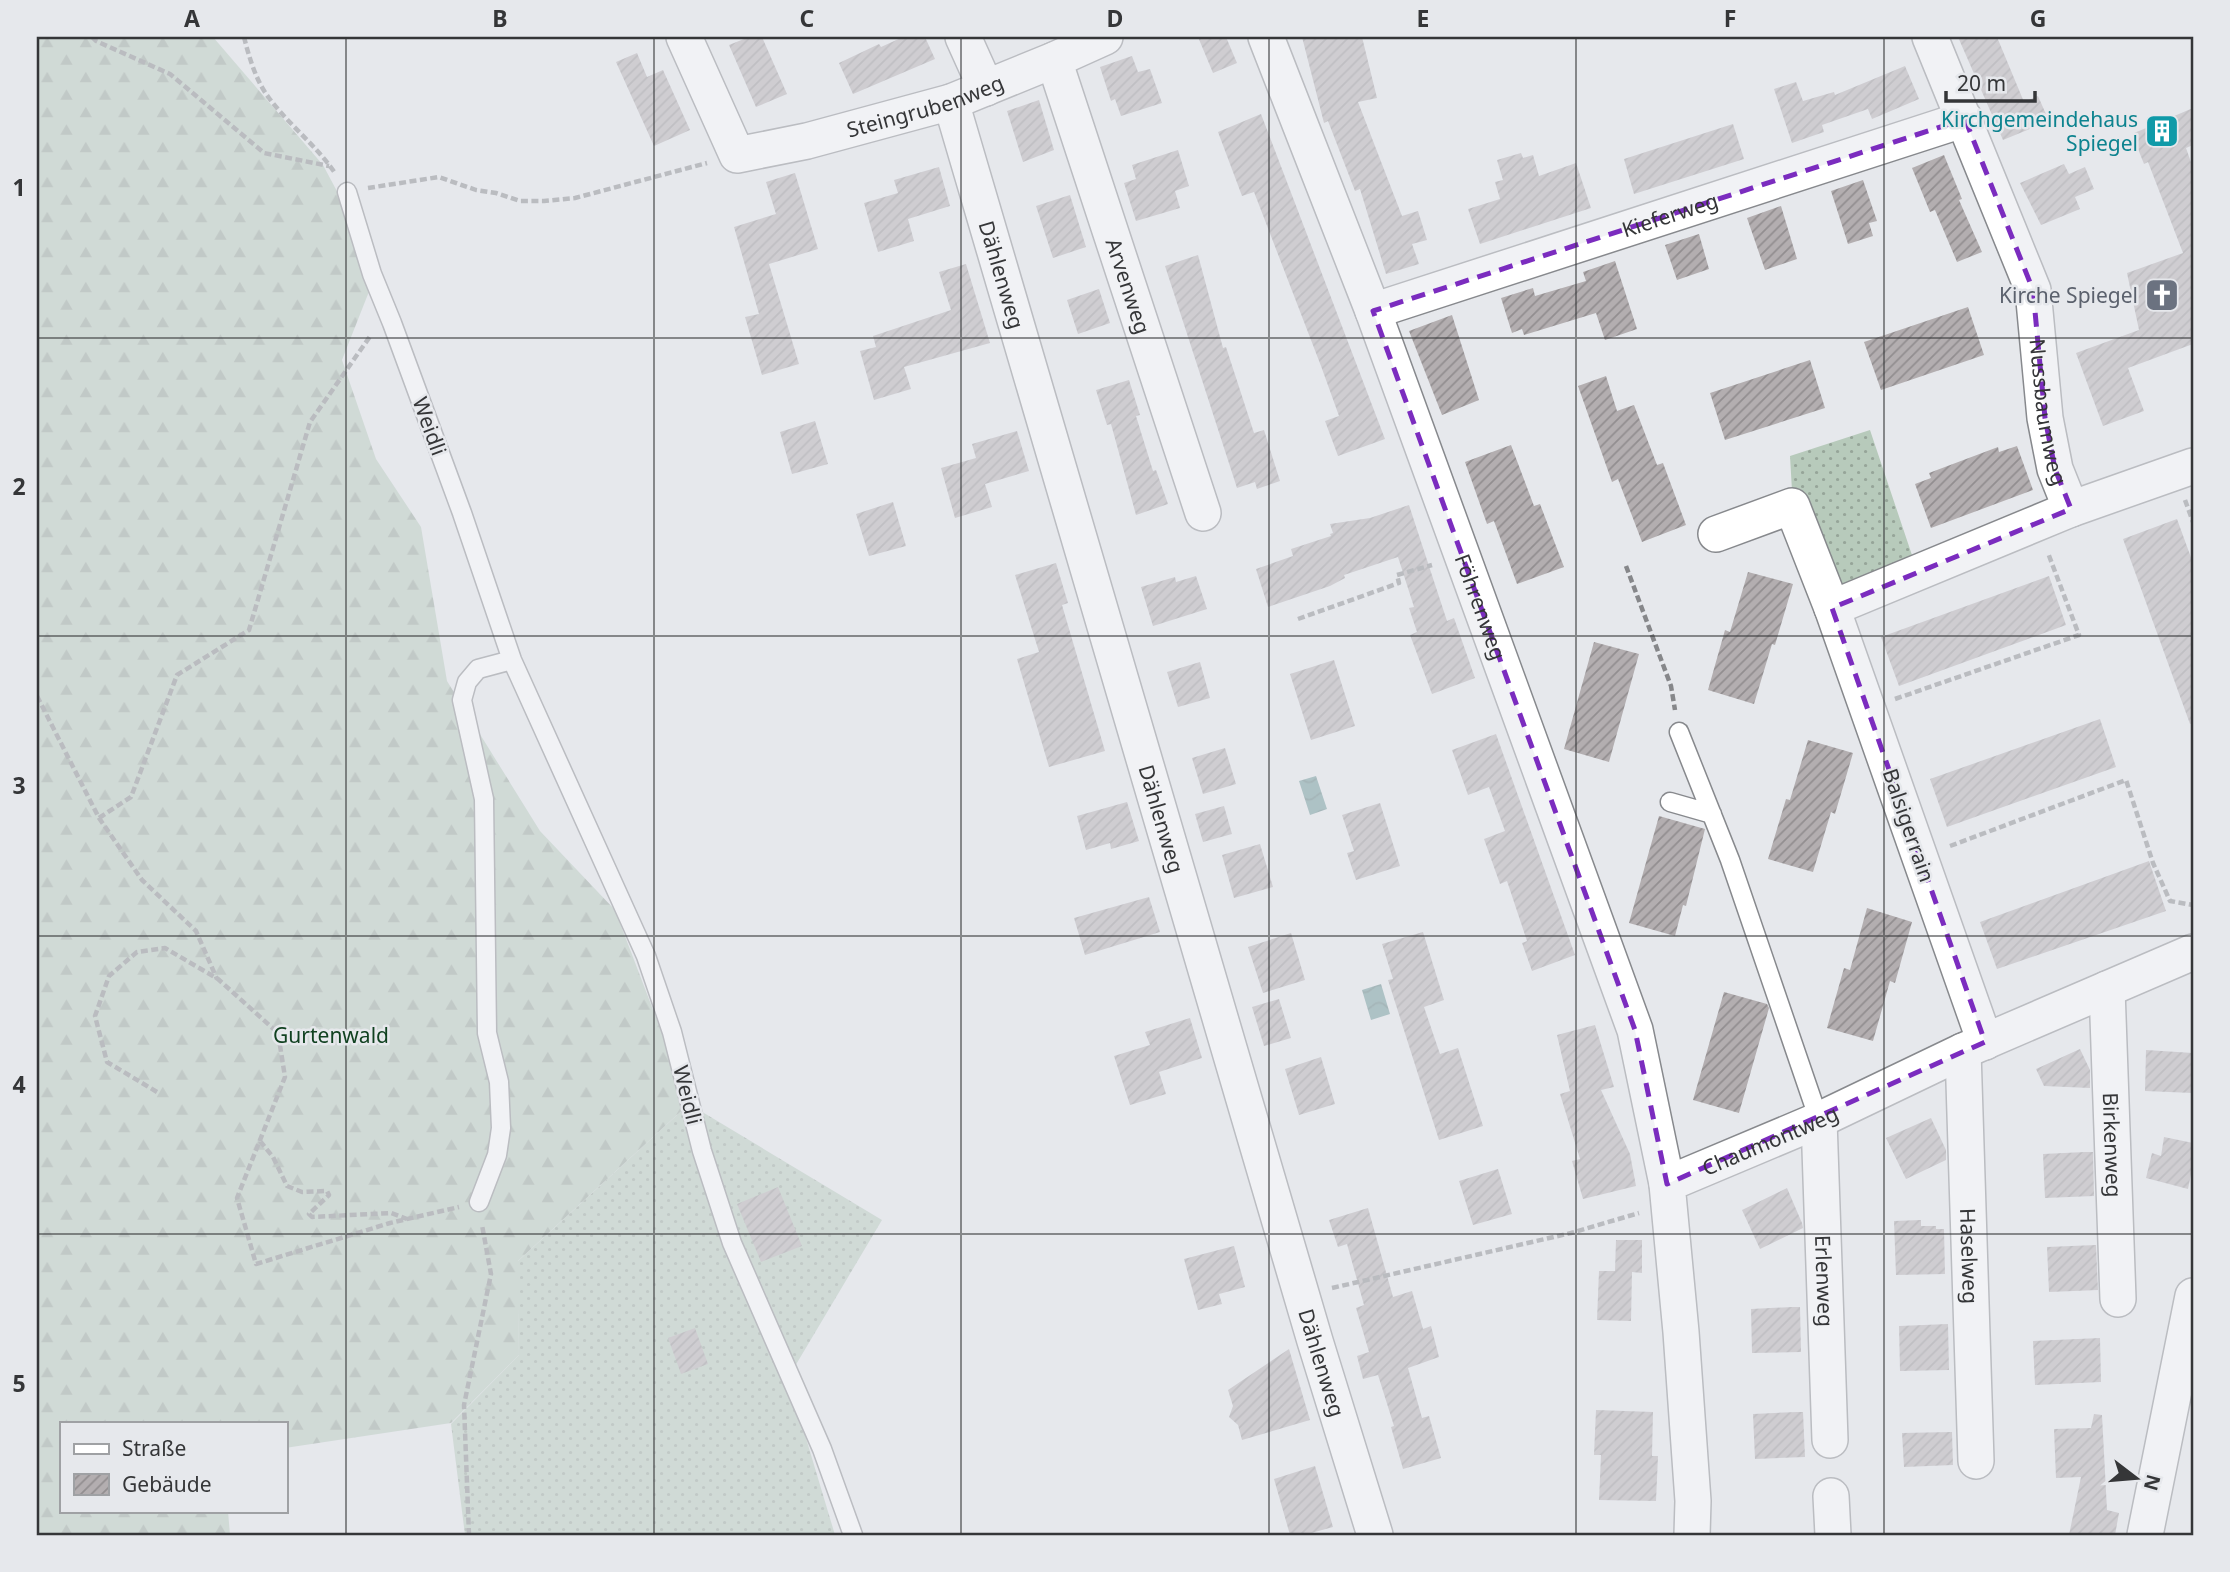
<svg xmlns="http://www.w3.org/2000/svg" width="2230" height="1572" viewBox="0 0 2230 1572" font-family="'Noto Sans',sans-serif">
  <defs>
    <pattern id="grass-dots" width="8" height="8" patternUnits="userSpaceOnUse" patternTransform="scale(1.75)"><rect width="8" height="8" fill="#b7cabb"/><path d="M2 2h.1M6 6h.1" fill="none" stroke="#96a599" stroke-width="1.8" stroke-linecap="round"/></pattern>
    <pattern id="forest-firs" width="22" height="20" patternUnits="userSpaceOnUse" patternTransform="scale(1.75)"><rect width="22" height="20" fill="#b7cabb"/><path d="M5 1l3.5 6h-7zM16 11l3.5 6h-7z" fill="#96a599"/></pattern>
    <pattern id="water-waves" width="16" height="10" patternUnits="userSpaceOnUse" patternTransform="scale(1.75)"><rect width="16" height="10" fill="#699494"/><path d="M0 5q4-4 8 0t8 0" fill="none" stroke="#577a7a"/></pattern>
    <pattern id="building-hatch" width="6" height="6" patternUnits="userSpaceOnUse" patternTransform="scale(1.75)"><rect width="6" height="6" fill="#b3aeb0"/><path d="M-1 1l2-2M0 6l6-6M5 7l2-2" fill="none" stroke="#928e90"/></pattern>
  </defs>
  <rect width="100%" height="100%" fill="#e6e8ec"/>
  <path fill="url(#grass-dots)" d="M 1870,430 L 1919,576 L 1832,607 L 1793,508 L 1790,456 Z
    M 689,1104 L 882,1220 L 788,1378 L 835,1535 L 465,1535 L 451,1424 L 519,1355 L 517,1262 Z"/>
  <path fill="url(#forest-firs)" d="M 37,37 L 213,37 L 323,165 L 347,210 L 372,284 L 342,360 L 376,459 L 421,527 L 447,681 L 540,831 L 615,910 L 689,1104 L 518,1261 L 519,1355 L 451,1423 L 285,1448 L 285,1423 L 61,1423 L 61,1511 L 228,1511 L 230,1535 L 37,1535 Z"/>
  <path fill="url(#water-waves)" d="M 1316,776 L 1327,809 L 1310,815 L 1299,781 Z
    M 1381,984 L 1390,1014 L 1371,1020 L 1362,990 Z"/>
  <path fill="url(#building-hatch)" d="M 749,37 L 762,37 L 787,94 L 756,107 L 729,45 Z
    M 903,37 L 925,37 L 935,59 L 853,94 L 839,63 L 879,44 L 881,47 Z
    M 1198,37 L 1226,37 L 1237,63 L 1213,73 Z
    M 1302,37 L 1362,37 L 1377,98 L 1358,102 L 1402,216 L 1418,211 L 1427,240 L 1412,244 L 1419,264 L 1386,274 L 1360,189 L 1355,191 L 1328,121 L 1324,123 Z
    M 1958,37 L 1997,37 L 2024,102 L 2038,96 L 2049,121 L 2003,140 Z
    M 637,53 L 647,77 L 663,70 L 690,130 L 654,146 L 616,62 Z
    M 1132,56 L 1138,72 L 1150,69 L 1162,103 L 1121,116 L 1115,99 L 1111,101 L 1100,67 Z
    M 1905,66 L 1919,99 L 1872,119 L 1868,109 L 1822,125 L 1824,132 L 1792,143 L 1774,89 L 1796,82 L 1803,101 L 1834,92 L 1835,95 Z
    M 1039,100 L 1054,150 L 1023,162 L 1007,111 Z
    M 2193,108 L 2193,145 L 2186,148 L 2193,168 L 2193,344 L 2128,368 L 2144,411 L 2103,426 L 2076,353 L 2139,330 L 2127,273 L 2183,253 L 2148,162 L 2144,164 L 2132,134 Z
    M 1261,114 L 1385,439 L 1338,456 L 1325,421 L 1339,416 L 1321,366 L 1254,192 L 1242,196 L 1218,132 Z
    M 1733,124 L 1744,159 L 1634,194 L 1624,159 Z
    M 1178,150 L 1189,186 L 1175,191 L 1180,208 L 1136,221 L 1124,183 L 1136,179 L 1132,165 Z
    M 1521,153 L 1523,158 L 1533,155 L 1539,176 L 1576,163 L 1591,208 L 1480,244 L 1468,209 L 1500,199 L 1495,182 L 1503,180 L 1497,160 Z
    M 1944,155 L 1962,199 L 1959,200 L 1982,252 L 1957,262 L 1935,210 L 1930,212 L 1912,168 Z
    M 2064,164 L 2069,174 L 2085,167 L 2094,189 L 2075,197 L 2080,209 L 2041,225 L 2020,183 Z
    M 939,167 L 950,206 L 908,219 L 914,241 L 878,252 L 864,203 L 898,193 L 894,180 Z
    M 795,173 L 818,249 L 769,264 L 799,364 L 762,375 L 745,317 L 759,314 L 734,227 L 776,214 L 766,182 Z
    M 1863,180 L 1877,221 L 1869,223 L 1873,236 L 1848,244 L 1831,191 Z
    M 1070,195 L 1086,247 L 1053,258 L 1036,206 Z
    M 1781,206 L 1797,259 L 1765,270 L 1747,218 Z
    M 1699,234 L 1709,269 L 1677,280 L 1665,245 Z
    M 1198,255 L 1223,348 L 1226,347 L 1254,433 L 1264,430 L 1280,481 L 1257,489 L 1255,482 L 1237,488 L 1165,266 Z
    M 1615,261 L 1637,329 L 1605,340 L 1596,313 L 1524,335 L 1522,329 L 1512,333 L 1501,298 L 1533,288 L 1535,296 L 1586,281 L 1583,272 Z
    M 966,264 L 990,343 L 904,367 L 911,389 L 874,400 L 860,351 L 876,347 L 873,336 L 951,310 L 939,272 Z
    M 1099,289 L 1110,323 L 1078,334 L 1067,300 Z
    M 1968,307 L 1984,355 L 1881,390 L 1864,342 Z
    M 1452,315 L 1479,400 L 1442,415 L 1409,331 Z
    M 1810,360 L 1825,408 L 1725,440 L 1710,393 Z
    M 1606,376 L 1617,411 L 1634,405 L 1657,465 L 1663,463 L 1686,525 L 1642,542 L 1618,479 L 1612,482 L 1578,386 Z
    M 1129,380 L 1140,415 L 1136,416 L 1153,471 L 1156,470 L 1168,504 L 1136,515 L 1111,424 L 1107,425 L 1096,390 Z
    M 815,421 L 828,464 L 792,474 L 780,432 Z
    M 1017,431 L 1029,471 L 985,484 L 992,507 L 955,518 L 941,468 L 976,458 L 972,444 Z
    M 1511,445 L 1534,506 L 1540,504 L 1564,567 L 1517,584 L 1494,521 L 1487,524 L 1465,462 Z
    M 2017,446 L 2033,490 L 1931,528 L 1915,484 L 1931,478 L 1929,473 L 1998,447 L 1999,452 Z
    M 893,502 L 906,546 L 869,556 L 856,514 Z
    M 1409,505 L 1447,621 L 1454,618 L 1475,678 L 1432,694 L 1410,635 L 1417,632 L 1409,608 L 1414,607 L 1398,557 L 1344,575 L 1345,578 L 1330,586 L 1268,607 L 1256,569 L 1293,556 L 1291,549 L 1331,536 L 1330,534 L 1333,533 L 1330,524 L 1370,518 Z
    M 2177,519 L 2193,563 L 2193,723 L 2190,724 L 2123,539 Z
    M 1056,563 L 1068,603 L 1062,605 L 1105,751 L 1049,767 L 1017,659 L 1039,652 L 1015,575 Z
    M 1748,572 L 1793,584 L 1775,645 L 1772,644 L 1754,704 L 1708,690 L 1725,630 L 1730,632 Z
    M 1196,576 L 1207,609 L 1153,626 L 1141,587 L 1175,577 L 1176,582 Z
    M 2049,576 L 2066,625 L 1899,686 L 1881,637 Z
    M 1594,642 L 1639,654 L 1609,762 L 1564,749 Z
    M 1334,660 L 1355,726 L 1311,740 L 1290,674 Z
    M 1200,662 L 1210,698 L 1178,707 L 1167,672 Z
    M 2100,719 L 2116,767 L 1947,827 L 1930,779 Z
    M 1496,734 L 1575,955 L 1532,971 L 1522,943 L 1527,941 L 1507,881 L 1500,884 L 1484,839 L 1505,831 L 1489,787 L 1468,795 L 1452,750 Z
    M 1808,740 L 1853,753 L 1835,814 L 1831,812 L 1813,872 L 1768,859 L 1786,799 L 1790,800 Z
    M 1225,748 L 1236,784 L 1203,794 L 1192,758 Z
    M 1127,802 L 1139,841 L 1111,849 L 1110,843 L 1086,850 L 1077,816 Z
    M 1380,803 L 1400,866 L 1356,880 L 1347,853 L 1354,851 L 1342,815 Z
    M 1224,806 L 1232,834 L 1203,842 L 1195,814 Z
    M 1659,816 L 1705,829 L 1686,906 L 1683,905 L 1675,936 L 1629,923 Z
    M 1260,844 L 1273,887 L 1234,898 L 1222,855 Z
    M 2149,861 L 2166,911 L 1997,969 L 1980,922 Z
    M 1149,897 L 1160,932 L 1085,955 L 1074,918 Z
    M 1867,908 L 1912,922 L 1895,983 L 1890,981 L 1873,1041 L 1827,1028 L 1844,968 L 1850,970 Z
    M 1423,932 L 1444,1000 L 1424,1007 L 1440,1054 L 1458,1048 L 1483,1126 L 1439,1140 L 1388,980 L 1393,979 L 1382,944 Z
    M 1291,933 L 1305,980 L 1263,993 L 1248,947 Z
    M 1724,992 L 1767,1004 L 1769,1008 L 1739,1113 L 1693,1100 Z
    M 1279,999 L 1291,1038 L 1264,1046 L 1252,1007 Z
    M 1190,1018 L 1202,1058 L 1159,1072 L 1166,1094 L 1130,1105 L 1114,1056 L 1150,1045 L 1145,1032 Z
    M 1595,1025 L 1614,1087 L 1601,1090 L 1630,1154 L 1636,1186 L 1583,1199 L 1572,1161 L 1580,1159 L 1560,1094 L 1570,1091 L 1557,1035 Z
    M 2080,1049 L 2090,1070 L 2090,1088 L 2044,1086 L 2036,1069 Z
    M 2146,1050 L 2193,1053 L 2193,1093 L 2145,1091 Z
    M 1321,1057 L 1335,1104 L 1299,1115 L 1285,1069 Z
    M 1931,1118 L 1946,1150 L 1946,1160 L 1906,1179 L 1886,1138 Z
    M 2164,1137 L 2193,1143 L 2193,1164 L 2188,1189 L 2146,1178 L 2152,1153 L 2161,1156 Z
    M 2085,1152 L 2093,1152 L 2094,1196 L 2045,1198 L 2043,1154 Z
    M 1498,1169 L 1512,1214 L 1473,1225 L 1459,1181 Z
    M 778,1187 L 802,1246 L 761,1262 L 737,1204 Z
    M 1787,1188 L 1802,1223 L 1803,1228 L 1760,1249 L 1742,1210 Z
    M 1368,1208 L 1393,1297 L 1412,1291 L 1423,1329 L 1431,1326 L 1439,1357 L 1408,1368 L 1422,1418 L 1429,1416 L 1441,1458 L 1403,1469 L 1391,1427 L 1394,1426 L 1378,1375 L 1363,1379 L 1357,1356 L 1369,1352 L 1356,1308 L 1364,1305 L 1347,1244 L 1338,1247 L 1329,1220 Z
    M 1921,1220 L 1921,1226 L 1936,1226 L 1936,1229 L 1944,1229 L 1945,1274 L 1896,1275 L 1894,1221 Z
    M 1616,1240 L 1642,1240 L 1642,1273 L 1632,1272 L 1631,1321 L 1597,1320 L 1599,1271 L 1615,1271 Z
    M 2096,1245 L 2098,1290 L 2049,1292 L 2047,1247 Z
    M 1234,1246 L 1245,1287 L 1219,1294 L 1222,1304 L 1198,1310 L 1184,1259 Z
    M 1792,1307 L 1800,1307 L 1801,1352 L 1752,1353 L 1751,1309 Z
    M 1948,1324 L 1949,1370 L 1900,1371 L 1899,1326 Z
    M 695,1328 L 708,1364 L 681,1374 L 668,1338 Z
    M 2100,1338 L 2101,1382 L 2035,1385 L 2033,1341 Z
    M 1289,1349 L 1310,1420 L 1242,1440 L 1238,1425 L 1229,1417 L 1233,1406 L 1228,1390 Z
    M 1596,1410 L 1653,1412 L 1652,1456 L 1658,1456 L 1656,1501 L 1599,1500 L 1601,1455 L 1594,1455 Z
    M 1797,1412 L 1803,1412 L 1805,1457 L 1755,1459 L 1753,1414 Z
    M 2094,1414 L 2102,1415 L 2107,1510 L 2119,1513 L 2115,1535 L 2069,1535 L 2081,1477 L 2056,1478 L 2054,1429 L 2091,1428 Z
    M 1952,1432 L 1953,1465 L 1904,1467 L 1902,1433 Z
    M 1315,1466 L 1333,1527 L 1304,1535 L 1290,1535 L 1274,1479 Z"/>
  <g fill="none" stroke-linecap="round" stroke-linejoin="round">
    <g stroke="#87898d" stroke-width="21">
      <path id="lane" d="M 347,192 L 372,274 L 392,323 L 462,513 L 512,660 L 646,956 L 672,1032 L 702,1151 L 732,1243 L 822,1449 L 853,1535
        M 1679,732 L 1730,860 L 1819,1120
        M 1670,802 L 1712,814
        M 479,1202 L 497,1155 L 501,1128 L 499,1082 L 487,1033 L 484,799 L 462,700 L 467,682 L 478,669 L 512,660"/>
    </g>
    <g stroke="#87898d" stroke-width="38">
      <g id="street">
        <path id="s1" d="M 684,37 L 737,155 L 807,141 L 951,102 L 1054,60 L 1105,37"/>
        <path d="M 963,37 L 986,88"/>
        <path id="s2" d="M 1266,37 L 1373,311 L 1635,1030 L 1667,1184"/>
        <path id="s3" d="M 1930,37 L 2033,290 L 2045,418 L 2055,469 L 2071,509"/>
        <path id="s4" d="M 1054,60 L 1203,513"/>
        <path id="s5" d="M 951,102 L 1315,1341 L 1375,1535"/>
        <path id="s6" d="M 1373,311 L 1965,119"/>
        <path d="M 1716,534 L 1792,506 L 1832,608"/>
        <path id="s7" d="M 2107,989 L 2118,1299"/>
        <path d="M 1985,1042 L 1832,608 L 2071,509 L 2193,466"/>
        <path id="s8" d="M 1963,1051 L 1976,1461"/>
        <path id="s9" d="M 1819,1120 L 1830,1440"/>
        <path d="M 1831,1496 L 1833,1535"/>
        <path id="s10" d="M 1692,1535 L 1693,1501 L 1681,1332 L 1667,1184 L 1819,1120 L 1963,1051 L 2193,952"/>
        <path d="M 2145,1535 L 2193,1296"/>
      </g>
    </g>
    <path stroke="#86878a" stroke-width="4.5" stroke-dasharray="7 3.5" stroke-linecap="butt" d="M 92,37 L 96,41 L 170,74 L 264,153 L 329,166
      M 244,37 C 249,57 256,81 269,98 C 289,125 316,145 335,173
      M 368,188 L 439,177 L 476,190 L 496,193 L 520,201 L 544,201 L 575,198 L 707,163
      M 2185,500 L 2193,522
      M 1626,566 L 1671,686 L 1675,710
      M 1298,619 L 1399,583 L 1397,575 L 1432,565
      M 37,696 L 99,818 L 142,880 L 196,931 L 217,979
      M 1895,699 L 2079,635 L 2048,553
      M 99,818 L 131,797 L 177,675 L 249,630 L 310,422 L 371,335
      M 1950,846 L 2126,780 L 2153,863 L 2170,901 L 2193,905
      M 157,1092 L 107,1062 L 95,1016 L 109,976 L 137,952 L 165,948 L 218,979 L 278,1033 L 285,1077 L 237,1198 L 256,1264 L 390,1223 L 459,1207
      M 260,1141 L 273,1157 L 287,1186 L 302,1192 L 327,1191 L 329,1195 L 309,1214 L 312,1217 L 391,1213 L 407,1219
      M 1332,1288 L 1571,1233 L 1639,1213
      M 469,1535 L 464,1405 L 491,1274 L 482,1225"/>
    <use href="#lane" stroke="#fff" stroke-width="18"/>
    <use href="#street" stroke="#fff" stroke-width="35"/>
  </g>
  <path d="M0 0H2230V1572H0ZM 1965,119 L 2033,290 L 2045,418 L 2055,469 L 2071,509 L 1832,608 L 1985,1042 L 1667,1184 L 1635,1030 L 1373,311 Z" fill="#e6e8ec" fill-opacity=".55" fill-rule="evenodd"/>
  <path fill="none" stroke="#7b2cbf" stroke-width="5" stroke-dasharray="14 9" stroke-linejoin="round" d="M 1965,119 L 2033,290 L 2045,418 L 2055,469 L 2071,509 L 1832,608 L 1985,1042 L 1667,1184 L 1635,1030 L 1373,311 Z"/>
  <path fill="none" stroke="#353638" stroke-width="2" stroke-opacity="0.55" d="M 346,37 L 346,1535M 654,37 L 654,1535M 961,37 L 961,1535M 1269,37 L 1269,1535M 1576,37 L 1576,1535M 1884,37 L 1884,1535M 37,338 L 2193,338M 37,636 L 2193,636M 37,936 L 2193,936M 37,1234 L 2193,1234"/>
  <defs>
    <g id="building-square" transform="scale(1.75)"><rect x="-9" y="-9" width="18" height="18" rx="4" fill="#0f9aa8" stroke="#e6e8ec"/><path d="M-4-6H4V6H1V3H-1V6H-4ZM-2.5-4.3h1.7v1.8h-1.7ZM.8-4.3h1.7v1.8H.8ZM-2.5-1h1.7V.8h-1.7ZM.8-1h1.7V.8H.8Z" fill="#fff"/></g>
    <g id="church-square" transform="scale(1.75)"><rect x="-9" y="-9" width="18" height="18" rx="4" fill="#6b7280" stroke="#e6e8ec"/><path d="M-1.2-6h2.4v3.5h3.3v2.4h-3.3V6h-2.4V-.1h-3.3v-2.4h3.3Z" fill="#fff"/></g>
  </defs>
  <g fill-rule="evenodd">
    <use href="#building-square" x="2162" y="131"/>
    <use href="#church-square" x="2162" y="295"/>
  </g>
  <g text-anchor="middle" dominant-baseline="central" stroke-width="5" stroke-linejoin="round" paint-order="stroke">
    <g font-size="21" fill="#353638" stroke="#e6e8ec">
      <text stroke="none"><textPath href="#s1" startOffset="324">Steingrubenweg</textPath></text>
      <text stroke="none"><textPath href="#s6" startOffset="312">Kieferweg</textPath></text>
      <text stroke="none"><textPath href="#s5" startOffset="180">Dählenweg</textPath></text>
      <text stroke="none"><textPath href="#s4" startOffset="238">Arvenweg</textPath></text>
      <text stroke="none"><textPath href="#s3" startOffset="396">Nussbaumweg</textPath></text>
      <text transform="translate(430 426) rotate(70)">Weidli</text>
      <text stroke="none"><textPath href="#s2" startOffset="609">Föhrenweg</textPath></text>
      <text stroke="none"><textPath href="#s5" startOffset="747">Dählenweg</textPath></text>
      <text transform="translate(1909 825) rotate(71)">Balsigerrain</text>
      <text transform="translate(688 1095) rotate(76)">Weidli</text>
      <text stroke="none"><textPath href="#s10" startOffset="464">Chaumontweg</textPath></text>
      <text stroke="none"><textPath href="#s7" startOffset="156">Birkenweg</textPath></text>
      <text stroke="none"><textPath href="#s8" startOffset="205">Haselweg</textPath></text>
      <text stroke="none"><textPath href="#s9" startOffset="161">Erlenweg</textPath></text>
      <text stroke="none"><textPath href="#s5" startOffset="1314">Dählenweg</textPath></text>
    </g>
    <g font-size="21" fill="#0d838f" stroke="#e6e8ec" text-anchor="end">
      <text x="2138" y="119">Kirchgemeindehaus<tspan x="2138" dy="24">Spiegel</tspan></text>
    </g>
    <g font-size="21" fill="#5b616d" stroke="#e6e8ec" text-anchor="end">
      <text x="2138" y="295">Kirche Spiegel</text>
    </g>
    <g font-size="21" fill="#104120" stroke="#e6e8ec">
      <text x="331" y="1035">Gurtenwald</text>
    </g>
  </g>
  <rect width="2230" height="1572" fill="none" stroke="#e6e8ec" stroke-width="77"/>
  <rect x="60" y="1422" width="228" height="91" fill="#e6e8ec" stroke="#9fa1a4" stroke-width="2"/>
  <rect x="74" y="1444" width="35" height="10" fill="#ffffff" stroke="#9fa1a4" stroke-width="2"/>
  <text x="122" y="1456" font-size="21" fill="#353638">Straße</text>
  <rect x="74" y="1474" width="35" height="21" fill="url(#building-hatch)" stroke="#9fa1a4" stroke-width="2"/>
  <text x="122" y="1492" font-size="21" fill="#353638">Gebäude</text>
  <g transform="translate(2136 1478) rotate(106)" stroke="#e6e8ec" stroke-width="5" paint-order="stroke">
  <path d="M0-5L12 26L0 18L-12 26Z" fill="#353638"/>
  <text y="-10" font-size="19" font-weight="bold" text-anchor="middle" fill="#353638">N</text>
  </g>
  <path d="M1946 91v10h89v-10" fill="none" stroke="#353638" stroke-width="3.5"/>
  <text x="1957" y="91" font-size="21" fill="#353638" stroke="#e6e8ec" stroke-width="5" paint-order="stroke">20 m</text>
  <rect x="38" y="38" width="2154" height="1496" fill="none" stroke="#353638" stroke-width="2.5"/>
  <g font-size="23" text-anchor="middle" font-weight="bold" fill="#353638">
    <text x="192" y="27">A</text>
    <text x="500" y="27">B</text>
    <text x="807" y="27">C</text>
    <text x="1115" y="27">D</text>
    <text x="1423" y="27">E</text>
    <text x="1730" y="27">F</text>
    <text x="2038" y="27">G</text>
    <text x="19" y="196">1</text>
    <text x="19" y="495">2</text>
    <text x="19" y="794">3</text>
    <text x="19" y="1093">4</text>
    <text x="19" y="1392">5</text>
  </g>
</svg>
